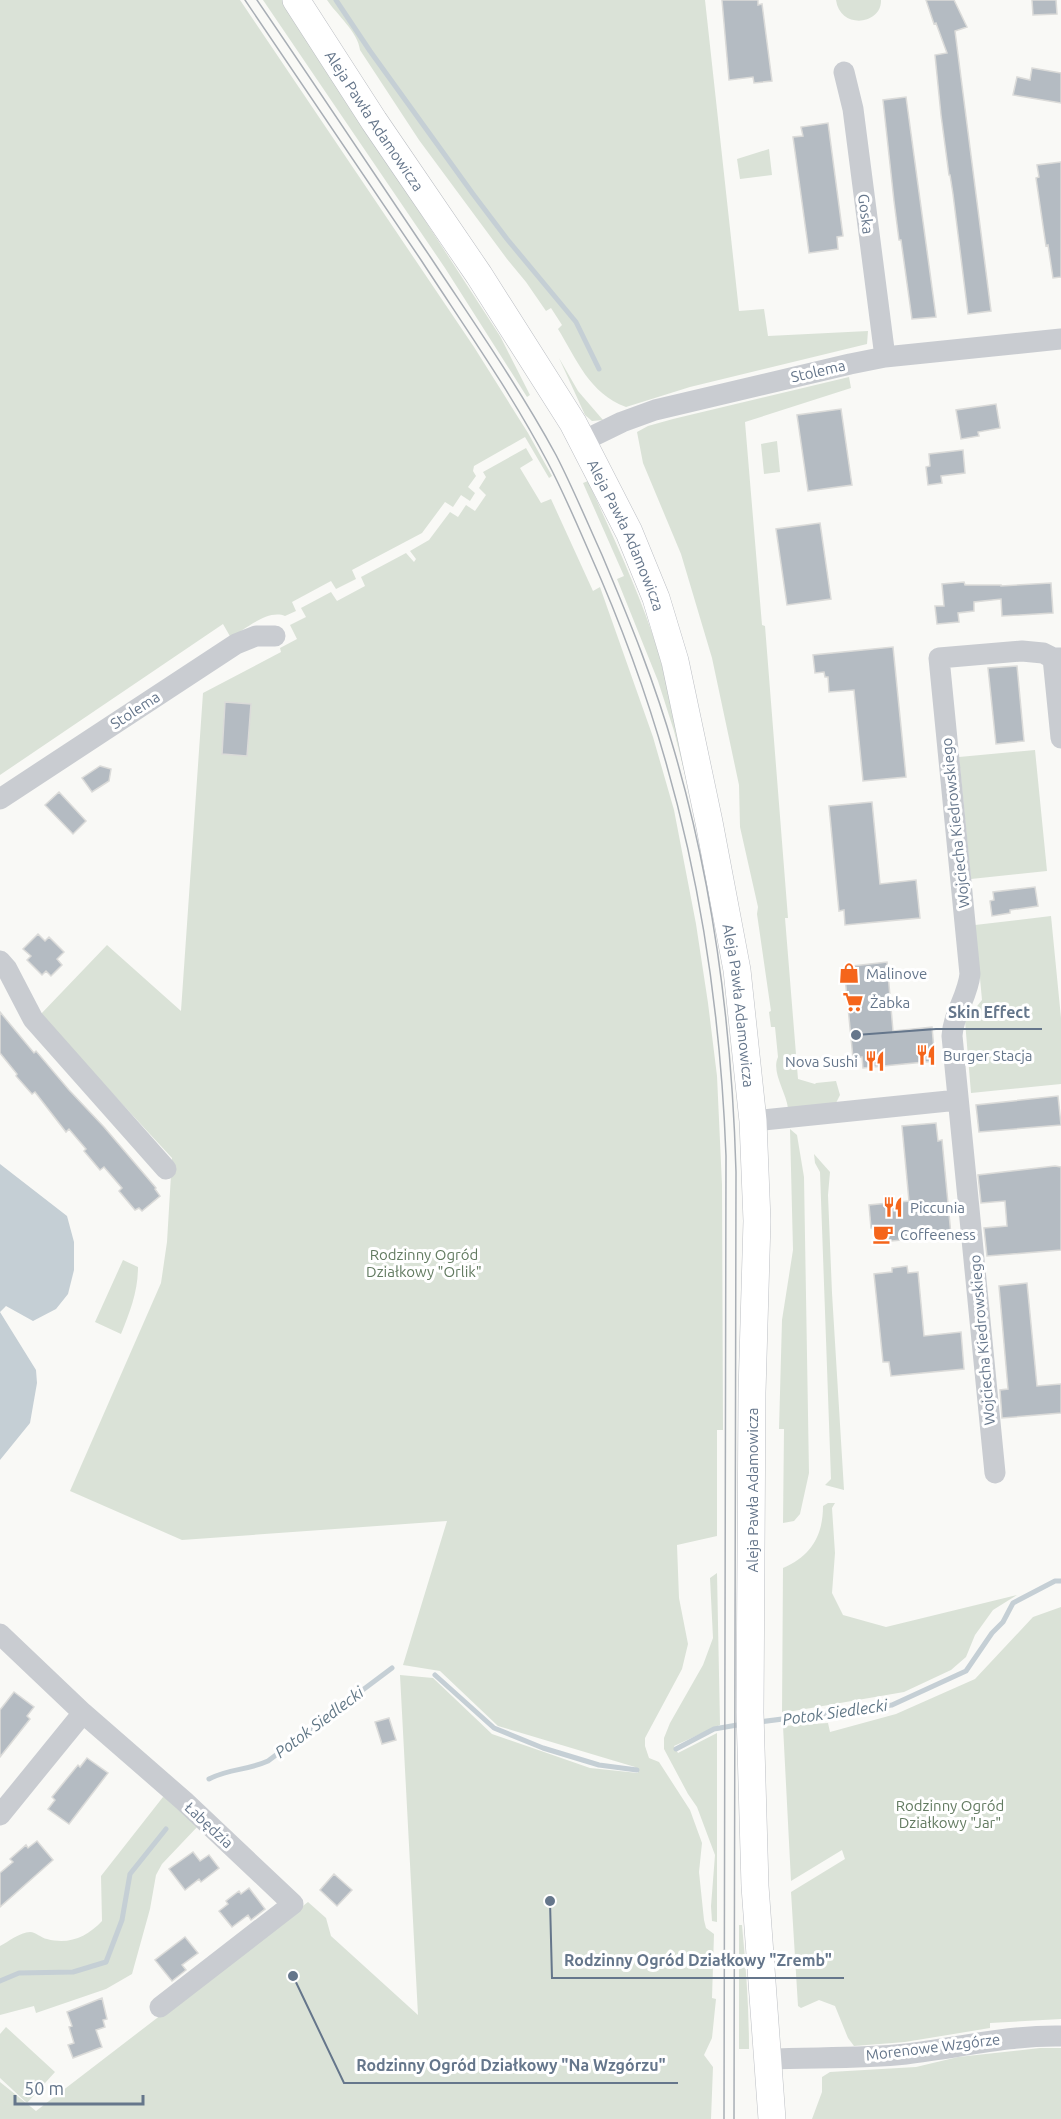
<svg xmlns="http://www.w3.org/2000/svg" width="1061" height="2119" viewBox="0 0 1061 2119" font-family="Ubuntu,sans-serif">
  <rect width="100%" height="100%" fill="#f9f9f6"/>
  <path fill="#dae2d7" d="M 0,0 L 240,0 L 474,347 L 528,433 L 552,476 L 549,478 L 525,437 L 474,466 L 473,471 L 476,476 L 468,487 L 475,493 L 470,501 L 461,495 L 453,507 L 445,502 L 422,533 L 352,570 L 356,579 L 336,589 L 331,581 L 292,602 L 296,611 L 285,616 C 268,609 245,629 231,638 L 223,624 L 0,775 Z
    M 263,0 L 282,0 L 500,336 L 530,395 L 527,397 L 445,268 Z
    M 327,0 L 705,0 L 739,311 L 764,309 L 768,336 L 868,331 L 867,344 L 690,387 L 626,407 C 589,393 577,360 558,329 L 562,325 L 551,308 L 546,311 L 526,282 L 507,259 L 419,140 L 360,50 C 358,32 337,15 327,0 Z
    M 836,0 L 881,0 C 882,25 840,30 836,0 Z
    M 769,149 L 772,175 L 740,179 L 737,159 Z
    M 559,358 L 578,391 L 603,420 L 592,421 L 585,415 Z
    M 849,377 L 851,388 L 745,422 L 762,625 L 765,626 L 788,918 L 785,918 L 798,1079 L 815,1084 L 816,1083 L 836,1081 L 840,1095 L 836,1103 L 788,1108 C 786,1092 771,1072 778,1057 L 775,1027 L 771,1027 L 769,1012 L 771,1011 L 757,914 L 758,907 L 740,827 L 739,785 L 712,658 L 681,554 L 643,463 L 637,432 L 648,426 L 673,419 Z
    M 777,441 L 780,472 L 764,474 L 761,444 Z
    M 526,448 L 533,460 L 520,468 L 541,503 L 551,499 L 593,591 L 600,587 L 653,737 L 674,810 L 696,924 L 708,1003 L 717,1076 L 722,1185 L 723,1430 L 717,1430 L 717,1536 L 677,1545 L 679,1598 L 688,1644 L 682,1669 L 645,1738 L 645,1746 L 649,1758 L 659,1762 L 690,1810 L 702,1843 L 699,1872 L 704,1920 L 706,1928 L 714,1934 L 712,1998 L 716,1999 L 712,2038 L 704,2055 L 713,2067 L 711,2119 L 0,2119 L 0,2082 L 36,2111 L 308,1902 L 326,1918 L 331,1936 L 418,2015 L 400,1675 L 433,1678 L 492,1734 L 590,1768 L 638,1773 L 635,1767 L 498,1726 L 440,1671 L 403,1665 L 447,1521 L 182,1540 L 70,1491 L 161,1283 L 167,1242 L 172,1158 L 40,1015 L 107,945 L 181,1011 L 203,693 L 281,652 L 280,648 L 297,639 L 290,625 L 306,617 L 301,608 L 331,592 L 337,601 L 365,586 L 361,577 L 406,553 L 414,562 L 416,559 L 410,551 L 429,540 L 450,512 L 458,517 L 466,505 L 475,511 L 486,495 L 479,488 L 486,477 L 483,472 Z
    M 588,481 C 613,537 640,593 658,651 C 675,709 687,767 698,826 L 674,731 L 658,681 L 617,579 L 624,576 L 583,483 Z
    M 1035,750 L 1047,871 L 971,879 L 959,757 Z
    M 1051,916 L 1061,1018 L 1061,1084 L 971,1093 L 965,1021 L 982,1000 L 975,925 Z
    M 790,1129 L 797,1135 L 804,1177 L 809,1473 L 800,1514 L 794,1521 L 783,1523 L 784,1429 L 779,1429 L 782,1320 L 793,1250 Z
    M 814,1154 L 830,1172 L 828,1195 L 832,1293 L 844,1490 L 825,1485 L 831,1479 L 820,1172 L 815,1163 Z
    M 123,1260 L 138,1267 C 138,1291 130,1312 121,1334 L 95,1322 Z
    M 828,1503 L 835,1503 L 832,1508 L 835,1553 L 832,1593 L 843,1615 L 886,1627 L 1017,1595 L 993,1610 L 975,1635 L 966,1657 L 951,1670 L 904,1692 L 782,1713 L 783,1568 C 811,1556 823,1536 823,1506 Z
    M 717,1573 L 720,1725 L 674,1746 L 678,1753 L 717,1733 L 717,1922 L 712,1921 L 711,1906 L 715,1855 L 697,1807 L 688,1794 L 664,1749 L 664,1738 L 670,1723 L 703,1665 L 713,1638 L 710,1578 Z
    M 1061,1607 L 1061,2019 L 990,2023 L 990,2028 L 905,2042 L 854,2046 L 848,2038 L 835,2006 L 819,2000 L 801,2008 L 798,2006 L 791,1892 L 845,1859 L 842,1850 L 791,1881 L 783,1726 L 828,1723 L 830,1732 L 896,1714 L 975,1679 L 1033,1617 Z
    M 163,1797 L 172,1800 L 199,1825 L 162,1864 L 156,1875 L 150,1909 L 132,1974 L 106,1989 L 36,2013 L 34,2006 L 0,2015 L 0,1946 C 8,1942 20,1932 30,1932 C 36,1932 41,1938 47,1939 C 69,1945 87,1937 102,1921 L 101,1876 Z
    M 739,1925 L 742,1925 C 746,1967 749,2008 749,2049 L 739,2049 Z
    M 6,2027 L 55,2072 L 27,2103 L 0,2078 L 0,2034 Z
    M 1040,2048 L 1061,2048 L 1061,2119 L 812,2119 L 822,2092 L 822,2077 L 830,2072 L 916,2067 L 958,2057 Z"/>
  <path fill="#c5cfd5" d="M 0,1164 L 67,1216 L 74,1242 L 74,1270 L 68,1294 L 56,1309 L 33,1321 L 6,1306 L 0,1312 L 36,1370 L 37,1383 L 30,1423 L 0,1460 Z"/>
  <g fill="none" stroke-linecap="round" stroke-linejoin="round">
    <path stroke="#c5cfd5" stroke-width="5" d="M 336,0 L 370,51 L 473,194 L 507,239 L 576,322 L 599,369
      M 435,1675 L 494,1728 L 543,1748 L 599,1765 L 637,1770
      M 759,1722 L 892,1705 L 966,1671 L 992,1633 L 1003,1622 L 1013,1603 L 1055,1581 L 1061,1581
      M 676,1749 L 714,1729 L 743,1724
      M 209,1779 C 230,1768 246,1771 268,1761 L 392,1668
      M 0,1981 L 19,1973 L 73,1972 L 106,1962 L 122,1920 L 130,1874 L 166,1829"/>
  </g>
  <path fill="#b4bbc2" stroke="#dbdbd9" stroke-width="1.5" d="M 722,0 L 758,0 L 758,5 L 762,4 L 772,81 L 754,83 L 753,77 L 729,80 Z
    M 926,0 L 954,0 L 967,27 L 955,31 L 991,311 L 968,314 L 953,194 L 950,175 L 949,175 L 941,115 L 935,55 L 947,53 L 936,23 L 934,24 Z
    M 1032,0 L 1056,0 L 1057,14 L 1033,15 Z
    M 1032,68 L 1061,73 L 1061,103 L 1013,95 L 1017,77 L 1030,80 Z
    M 906,97 L 936,317 L 912,319 L 901,240 L 899,240 L 894,201 L 883,100 Z
    M 828,123 L 843,236 L 837,237 L 838,249 L 809,253 L 793,137 L 803,136 L 801,127 Z
    M 1061,162 L 1061,277 L 1053,278 L 1048,245 L 1046,246 L 1036,178 L 1039,177 L 1037,165 Z
    M 996,404 L 1000,428 L 978,432 L 979,436 L 961,439 L 956,410 Z
    M 841,409 L 852,485 L 808,491 L 797,415 Z
    M 963,450 L 965,473 L 941,476 L 942,483 L 928,485 L 926,467 L 930,466 L 929,454 Z
    M 820,523 L 831,599 L 787,605 L 776,529 Z
    M 964,582 L 965,585 L 1001,585 L 1001,586 L 1051,583 L 1053,613 L 1002,616 L 1001,599 L 974,602 L 974,611 L 958,613 L 959,622 L 937,624 L 935,606 L 944,606 L 942,584 Z
    M 893,647 L 906,777 L 863,781 L 854,690 L 829,692 L 828,677 L 825,677 L 824,672 L 815,673 L 813,655 Z
    M 1017,666 L 1024,741 L 996,744 L 988,668 Z
    M 225,702 L 251,704 L 247,756 L 222,754 Z
    M 100,766 L 111,769 L 109,781 L 92,792 L 82,778 Z
    M 59,792 L 86,821 L 73,834 L 45,805 Z
    M 872,802 L 880,884 L 916,880 L 920,918 L 845,925 L 844,910 L 839,911 L 829,806 Z
    M 1035,887 L 1038,906 L 1010,910 L 1010,913 L 992,916 L 990,901 L 994,900 L 993,892 Z
    M 38,934 L 45,941 L 49,937 L 64,952 L 57,959 L 62,965 L 51,976 L 46,971 L 42,975 L 27,960 L 31,956 L 23,949 Z
    M 887,962 L 893,1031 L 932,1027 L 935,1061 L 863,1068 L 862,1057 L 853,1058 L 844,967 Z
    M 0,1012 L 34,1053 L 36,1051 L 69,1090 L 104,1127 L 156,1188 L 155,1189 L 160,1196 L 142,1211 L 139,1208 L 135,1210 L 119,1191 L 122,1188 L 104,1167 L 100,1170 L 84,1151 L 86,1149 L 69,1129 L 66,1132 L 35,1092 L 32,1094 L 16,1076 L 17,1074 L 0,1053 Z
    M 1058,1096 L 1061,1125 L 979,1132 L 976,1105 Z
    M 936,1123 L 938,1141 L 942,1140 L 951,1235 L 882,1242 L 880,1227 L 871,1228 L 869,1205 L 909,1201 L 902,1126 Z
    M 1055,1166 L 1061,1167 L 1061,1250 L 987,1256 L 984,1228 L 1007,1226 L 1005,1201 L 981,1203 L 978,1175 Z
    M 907,1266 L 908,1273 L 918,1272 L 924,1336 L 961,1332 L 964,1369 L 891,1376 L 889,1362 L 883,1362 L 874,1274 L 892,1272 L 892,1268 Z
    M 1027,1283 L 1037,1386 L 1061,1384 L 1061,1413 L 1002,1418 L 1000,1390 L 1008,1389 L 999,1286 Z
    M 14,1692 L 34,1707 L 27,1716 L 30,1719 L 0,1757 L 0,1710 Z
    M 389,1718 L 396,1740 L 382,1744 L 375,1722 Z
    M 87,1758 L 108,1773 L 69,1824 L 48,1809 L 55,1800 L 52,1797 L 78,1765 L 80,1767 Z
    M 37,1841 L 53,1860 L 0,1907 L 0,1873 L 13,1862 L 10,1859 L 26,1845 L 28,1848 Z
    M 193,1852 L 200,1861 L 209,1855 L 219,1868 L 201,1882 L 199,1879 L 185,1890 L 169,1869 Z
    M 334,1874 L 352,1890 L 337,1906 L 320,1890 Z
    M 249,1888 L 265,1909 L 251,1920 L 248,1915 L 232,1927 L 219,1911 L 228,1904 L 226,1901 L 239,1891 L 241,1894 Z
    M 185,1937 L 198,1953 L 182,1965 L 186,1970 L 172,1981 L 155,1960 Z
    M 102,1998 L 107,2019 L 103,2020 L 105,2027 L 96,2030 L 102,2047 L 73,2058 L 68,2045 L 74,2043 L 69,2027 L 72,2026 L 67,2012 Z"/>
  <g fill="none" stroke-linecap="round" stroke-linejoin="round">
    <g stroke="#bcbfc4" stroke-width="28">
      <g id="major">
        <path id="s1" d="M 296,0 L 374,121 L 479,275 L 573,423 L 629,532 L 656,598 L 675,661 L 709,822 L 737,970 L 753,1121 L 757,1221 L 752,1392 L 750,1713 L 755,1886 L 772,2119"/>
      </g>
    </g>
    <path stroke="#c9ccd1" stroke-width="21" d="M 844,72 L 853,109 L 885,357
      M 583,441 L 622,422 L 655,410 L 850,364 L 885,357 L 1061,339
      M 1053,658 L 1061,738
      M 0,799 L 236,644 L 256,636 L 275,636
      M 0,961 L 7,969 L 33,1019 L 166,1169
      M 753,1121 L 958,1100
      M 995,1473 L 952,1036 C 953,1014 968,996 970,974 L 939,658 L 1022,651 L 1043,653 L 1053,658 L 1061,658
      M 0,1634 L 83,1713 L 184,1801 L 293,1904 L 160,2007
      M 0,1815 L 83,1713
      M 768,2059 C 814,2057 860,2059 906,2054 C 959,2048 1007,2035 1061,2036"/>
    <use href="#major" stroke="#fff" stroke-width="27"/>
    <path stroke="#a8aeb5" stroke-width="1.5" d="M 245,0 C 304,86 362,173 421,260 C 464,326 510,391 547,461 C 563,491 576,522 590,554 C 677,749 718,942 726,1156 L 724,2119
      M 257,0 C 316,86 373,172 431,258 C 474,323 519,387 556,455 C 573,488 587,522 602,555 C 629,619 655,683 674,750 C 714,887 732,1029 736,1172 L 734,2119"/>
  </g>
  <defs>
    <g id="shop-bare" transform="scale(1.62)"><path d="M-5-2.5h2.3a2.7 3.5 0 0 1 5.4 0H5L5.5 6h-11ZM-1.5-2.5h3a1.5 2.3 0 0 0-3 0Z" fill="#f5651b" stroke="#fff" stroke-width="2.5" paint-order="stroke"/></g>
    <g id="supermarket-bare" transform="scale(1.62)"><path d="M-6-5.5h2.5l.6 2H6L4.5 2H-2.5L-4.4-4H-6ZM-1.5 3.2a1.3 1.3 0 1 0 .1 0ZM3 3.2a1.3 1.3 0 1 0 .1 0Z" fill="#f5651b" stroke="#fff" stroke-width="2.5" paint-order="stroke"/></g>
    <g id="restaurant-bare" transform="scale(1.62)"><path d="M-5-6h1v4h1v-4h1v4h1v-4h1v5L-1.5 .5V6h-2V.5L-5-1ZM5-6V6H3V1.5H1.5Q1.5-4 5-6Z" fill="#f5651b" stroke="#fff" stroke-width="2.5" paint-order="stroke"/></g>
    <g id="cafe-bare" transform="scale(1.62)"><path d="M-5.5-4.5H6V0H3Q3 3.5 0 3.5H-2.5Q-5.5 3.5-5.5 0ZM3-3.2v2h1.7v-2ZM-6 4.5H4V6H-6Z" fill="#f5651b" stroke="#fff" stroke-width="2.5" paint-order="stroke"/></g>
  </defs>
  <g fill-rule="evenodd">
    <use href="#shop-bare" x="849" y="973"/>
    <use href="#supermarket-bare" x="853" y="1002"/>
    <use href="#restaurant-bare" x="926" y="1055"/>
    <use href="#restaurant-bare" x="875" y="1061"/>
    <use href="#restaurant-bare" x="893" y="1207"/>
    <use href="#cafe-bare" x="883" y="1234"/>
  </g>
  <g text-anchor="middle" dominant-baseline="central" stroke-width="6" stroke-linejoin="round" paint-order="stroke">
    <g font-size="15" fill="#65768b" stroke="#fff">
      <text stroke="none"><textPath href="#s1" startOffset="144">Aleja Pawła Adamowicza</textPath></text>
      <text transform="translate(866 214) rotate(83)">Goska</text>
      <text transform="translate(818 371) rotate(-13)">Stolema</text>
      <text stroke="none"><textPath href="#s1" startOffset="630">Aleja Pawła Adamowicza</textPath></text>
      <text transform="translate(135 710) rotate(-33)">Stolema</text>
      <text transform="translate(955 823) rotate(-96)">Wojciecha Kiedrowskiego</text>
      <text stroke="none"><textPath href="#s1" startOffset="1116">Aleja Pawła Adamowicza</textPath></text>
      <text transform="translate(982 1340) rotate(-95)">Wojciecha Kiedrowskiego</text>
      <text transform="translate(752 1490) rotate(-90)">Aleja Pawła Adamowicza</text>
      <text transform="translate(209 1825) rotate(43)">Łabędzia</text>
      <text transform="translate(933 2047) rotate(-7)">Morenowe Wzgórze</text>
    </g>
    <g font-size="15" fill="#65768b" stroke="#fff" text-anchor="start">
      <text x="866" y="973">Malinove</text>
      <text x="870" y="1002">Żabka</text>
      <text x="943" y="1055">Burger Stacja</text>
      <text x="858" y="1061" text-anchor="end">Nova Sushi</text>
      <text x="910" y="1207">Piccunia</text>
      <text x="900" y="1234">Coffeeness</text>
    </g>
    <g font-size="15" fill="#637b61" stroke="#fff">
      <text x="424" y="1254">Rodzinny Ogród<tspan x="424" dy="17">Działkowy "Orlik"</tspan></text>
      <text x="950" y="1805">Rodzinny Ogród<tspan x="950" dy="17">Działkowy "Jar"</tspan></text>
    </g>
    <g font-size="16" font-style="italic" fill="#617786" stroke="#fff">
      <text transform="translate(835 1712) rotate(-8)">Potok Siedlecki</text>
      <text transform="translate(319 1722) rotate(-37)">Potok Siedlecki</text>
    </g>
  </g>
  <path fill="none" stroke="#65768b" stroke-width="2" d="M856 1035L936 1029H1042M550 1901L552 1978H844M293 1976L344 2083H678"/>
  <g fill="#65768b" stroke="#fff" stroke-width="2">
    <circle cx="856" cy="1035" r="6"/>
    <circle cx="550" cy="1901" r="6"/>
    <circle cx="293" cy="1976" r="6"/>
  </g>
  <g font-size="16" text-anchor="middle" font-weight="bold" fill="#65768b" stroke="#fff" stroke-width="6" stroke-linejoin="round" paint-order="stroke">
    <text x="989" y="1018">Skin Effect</text>
    <text x="698" y="1966">Rodzinny Ogród Działkowy "Zremb"</text>
    <text x="511" y="2071">Rodzinny Ogród Działkowy "Na Wzgórzu"</text>
  </g>
  <path d="M15 2095v9h128v-9" fill="none" stroke="#65768b" stroke-width="3"/>
  <text x="24" y="2095" font-size="18" fill="#65768b" stroke="#ffffff" stroke-width="4.5" paint-order="stroke">50 m</text>
</svg>
